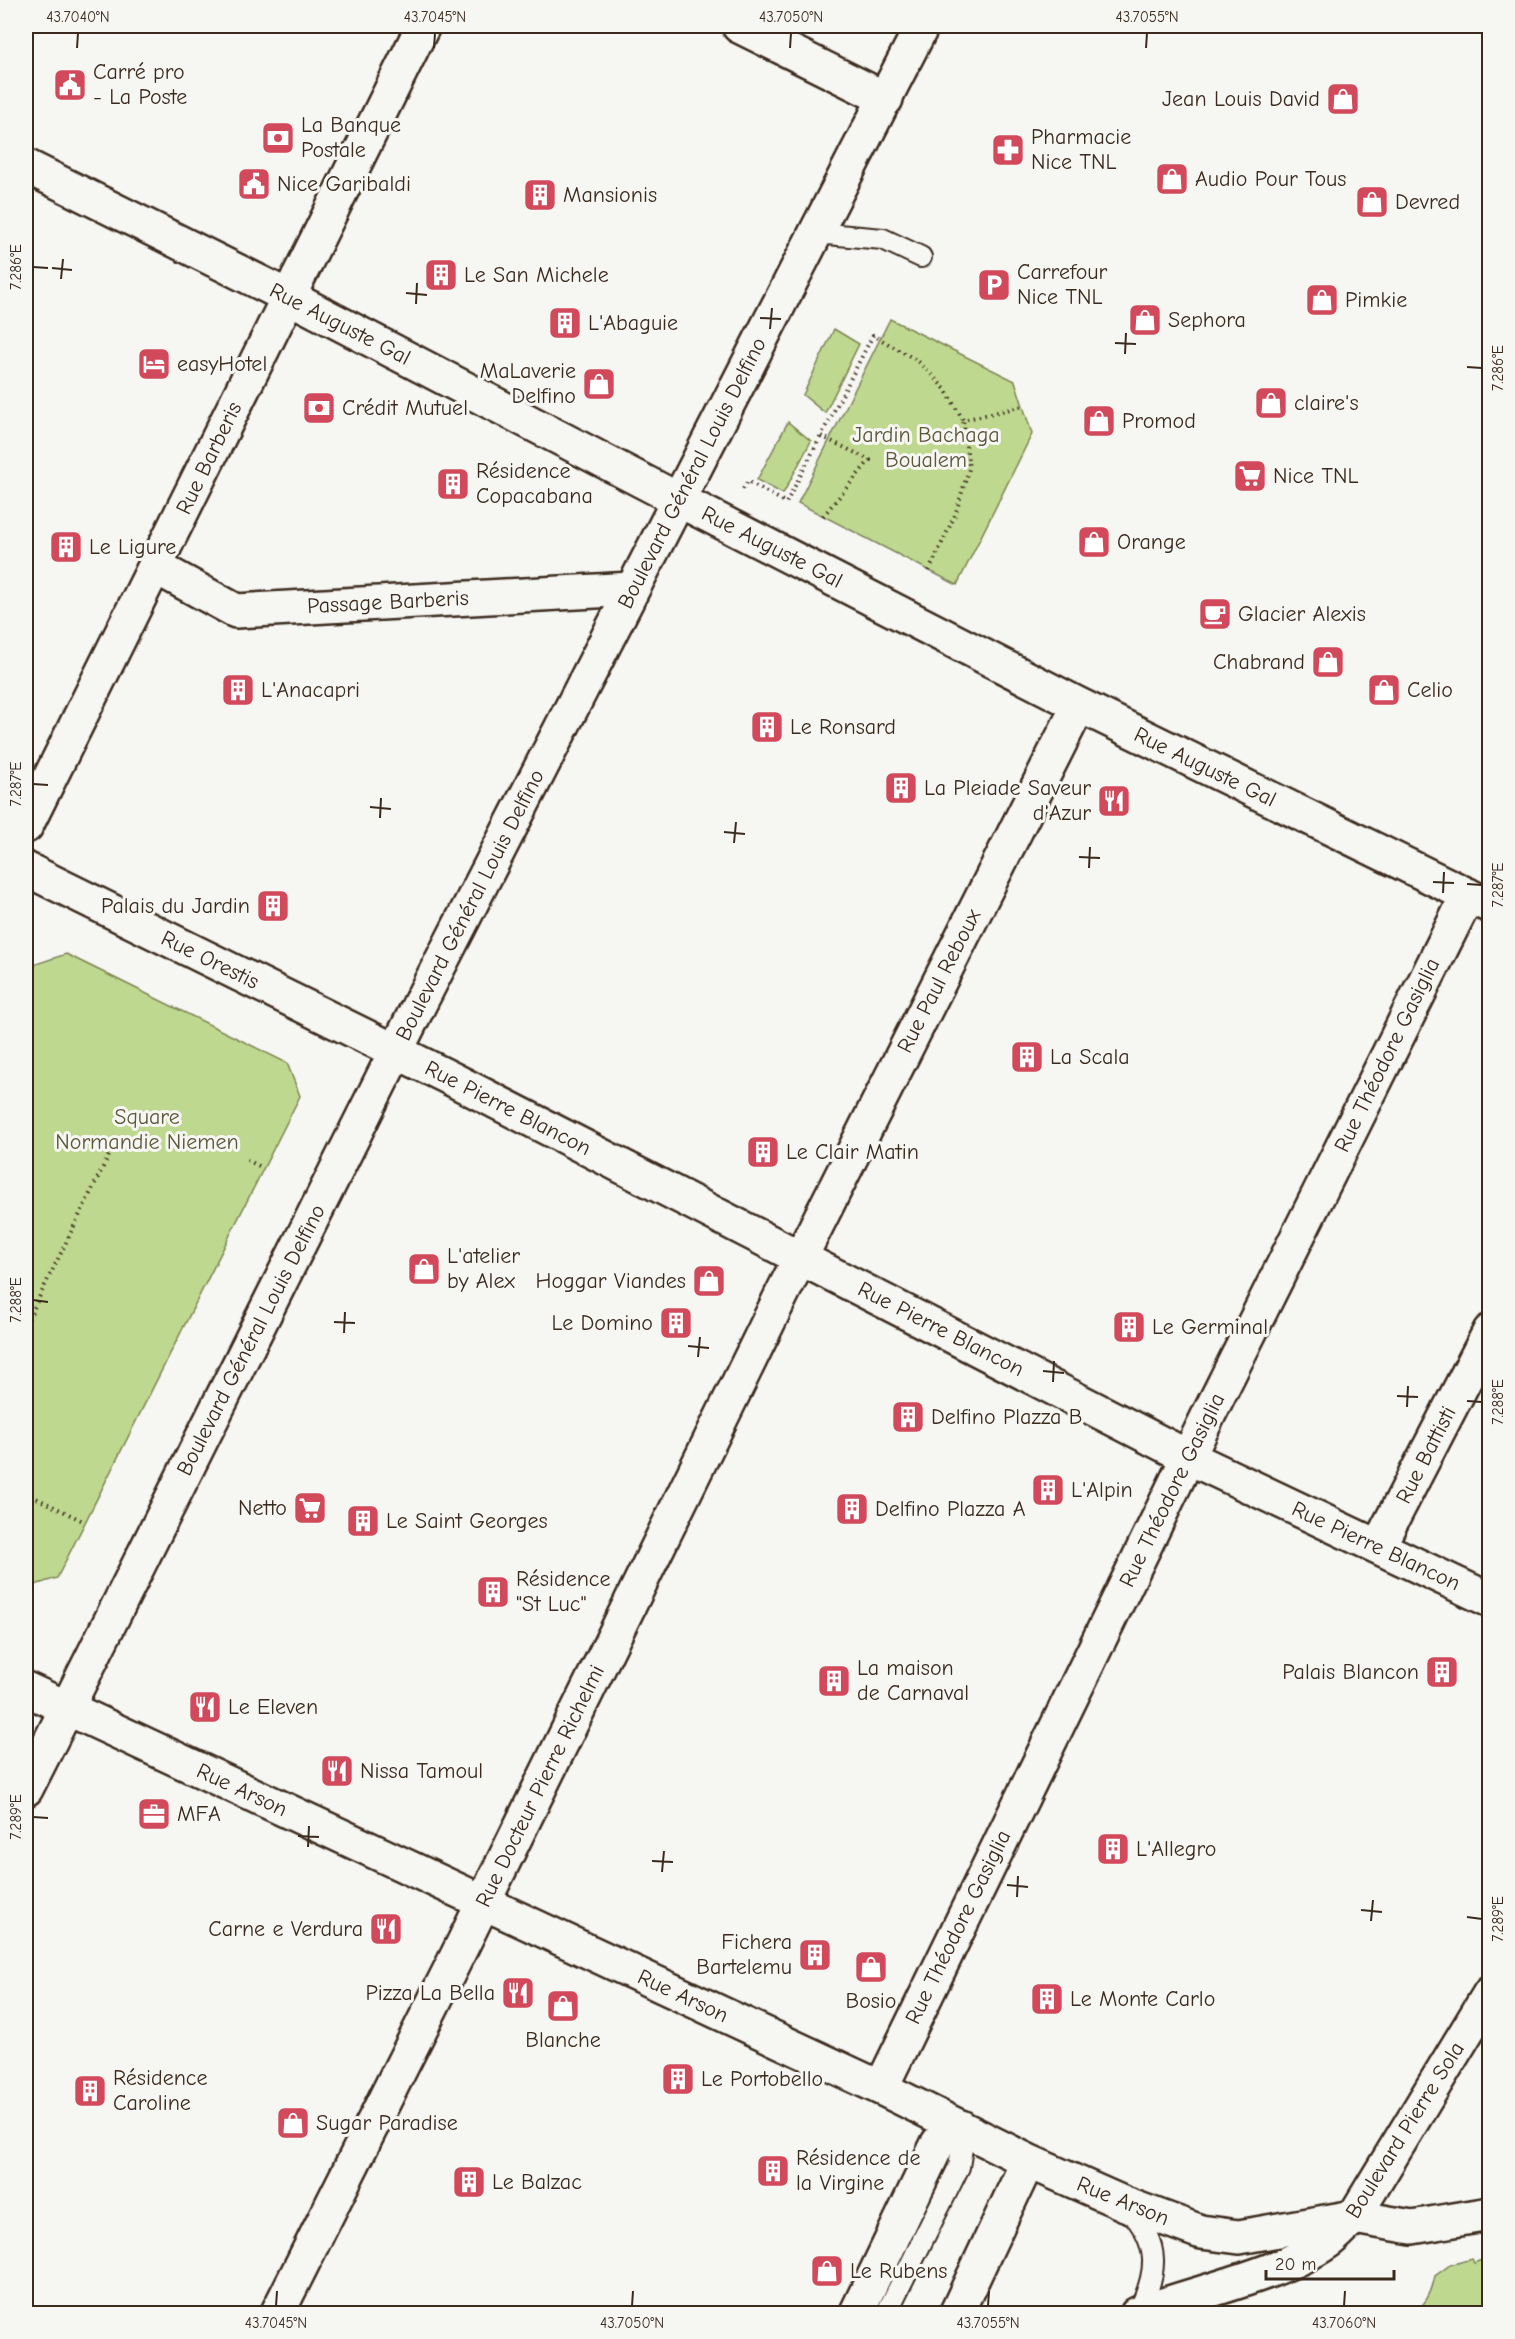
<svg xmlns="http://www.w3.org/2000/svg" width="1515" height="2339" viewBox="0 0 1515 2339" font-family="'Comic Neue',sans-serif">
  <rect width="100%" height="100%" fill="#f6f6f2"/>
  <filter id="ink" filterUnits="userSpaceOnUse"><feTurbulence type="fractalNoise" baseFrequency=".0167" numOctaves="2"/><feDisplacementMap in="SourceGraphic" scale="12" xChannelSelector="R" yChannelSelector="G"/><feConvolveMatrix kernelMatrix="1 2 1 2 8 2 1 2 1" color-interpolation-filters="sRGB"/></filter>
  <g filter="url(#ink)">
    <path fill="#bed88f" stroke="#7c8156" stroke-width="1.5" d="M 890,319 L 1015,381 L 1032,434 L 957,585 L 798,503 Z
      M 834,329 L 859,344 L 825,413 L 803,395 Z
      M 788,422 L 811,441 L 783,494 L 757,480 Z
      M 66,954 L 287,1063 L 300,1096 L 57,1578 L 26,1588 L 26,985 L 36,964 Z
      M 1489,2257 L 1489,2313 L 1411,2313 C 1426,2307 1432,2291 1435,2276 L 1450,2265 L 1471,2259 L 1474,2263 Z"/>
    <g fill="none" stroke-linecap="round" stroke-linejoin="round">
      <g stroke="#3b2a1e" stroke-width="24">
        <path id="service" d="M 816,233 L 883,239 L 921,257
          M 1129,2209 C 1161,2245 1158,2272 1138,2313
          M 886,2314 L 959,2167 L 962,2148 L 961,2127"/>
      </g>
      <g stroke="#3b2a1e" stroke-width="38">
        <path id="minor" d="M 739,26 L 886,99
          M 677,499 L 1079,705 L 1490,906
          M 156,567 L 236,611 L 632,589
          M 26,826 L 423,26
          M 26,869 L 448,1077 L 1188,1457 L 1490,1600
          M 1378,1547 L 1490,1331
          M 881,2088 L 1210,1412 L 1468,895
          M 1354,2217 L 1412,2227 L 1490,2214
          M 277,2314 L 463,1944 L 783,1292 L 1079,705"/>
      </g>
      <g stroke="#3b2a1e" stroke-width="38">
        <path id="secondary" d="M 26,166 L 289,297 L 677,499
          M 26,1789 L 67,1708 L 881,2088 L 1028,2161 L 1125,2204 L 1201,2232 L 1239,2237 L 1354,2217
          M 856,2314 L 938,2143 L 949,2132 L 961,2127
          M 956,2314 L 1028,2161"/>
      </g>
      <g stroke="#3b2a1e" stroke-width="38">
        <path id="primary" d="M 26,1689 L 67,1708 L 421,1001 L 922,26
          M 1137,2314 C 1193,2293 1280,2275 1327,2242 C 1337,2235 1345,2225 1354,2217 L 1490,1993"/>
      </g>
      <path stroke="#3b2a1e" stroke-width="4" stroke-dasharray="1.5 4.5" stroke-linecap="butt" d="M 743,489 L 748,481 L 786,503 L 821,436
        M 823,516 L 870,460 L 821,436 L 873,335 L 918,361 L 945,389 L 963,420 L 1023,406
        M 929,571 L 955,515 L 969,469 L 963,420
        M 247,1160 L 263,1168
        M 26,1324 L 111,1151
        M 26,1493 L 85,1522"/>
      <use href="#service" stroke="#f6f6f2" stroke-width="20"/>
      <use href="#minor" stroke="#f6f6f2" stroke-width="33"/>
      <use href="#secondary" stroke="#f6f6f2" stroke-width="33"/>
      <use href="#primary" stroke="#f6f6f2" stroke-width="33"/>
    </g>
  </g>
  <path fill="none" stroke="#3b2a1e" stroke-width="2" d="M 77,48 L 78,33M 434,48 L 435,33M 790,48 L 791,33M 1146,48 L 1147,33M 33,267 L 48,268M 52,268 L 72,270M 61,279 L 63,259M 406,293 L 427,295M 416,304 L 417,283M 760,318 L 781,319M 770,329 L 772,308M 1115,343 L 1136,344M 1125,354 L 1126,333M 1467,367 L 1482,368M 33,784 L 48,785M 370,807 L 391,809M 380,818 L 381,798M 724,832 L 745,834M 734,843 L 736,822M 1079,857 L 1100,858M 1089,868 L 1090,847M 1433,882 L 1454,883M 1467,884 L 1482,885M 1443,893 L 1444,872M 33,1300 L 48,1302M 334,1322 L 355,1323M 344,1333 L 345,1312M 688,1346 L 709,1348M 698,1357 L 700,1337M 1043,1371 L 1064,1373M 1053,1382 L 1054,1361M 1397,1396 L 1418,1397M 1467,1401 L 1482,1402M 1407,1407 L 1408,1386M 33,1817 L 48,1818M 298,1836 L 319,1837M 308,1847 L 309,1826M 652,1861 L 673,1862M 662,1872 L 664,1851M 1007,1885 L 1028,1887M 1017,1897 L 1018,1876M 1361,1910 L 1382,1912M 1467,1917 L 1482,1919M 1371,1921 L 1373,1900M 276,2306 L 277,2291M 632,2306 L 633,2291M 988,2306 L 989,2291M 1344,2306 L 1345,2291"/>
  <defs>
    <g id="civic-square" transform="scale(1.725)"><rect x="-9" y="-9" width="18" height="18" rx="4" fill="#d1495b" stroke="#f6f6f2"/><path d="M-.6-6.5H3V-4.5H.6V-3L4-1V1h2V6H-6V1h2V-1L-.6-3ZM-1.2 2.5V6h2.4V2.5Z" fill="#fff"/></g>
    <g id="shop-square" transform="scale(1.725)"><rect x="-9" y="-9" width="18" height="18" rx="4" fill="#d1495b" stroke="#f6f6f2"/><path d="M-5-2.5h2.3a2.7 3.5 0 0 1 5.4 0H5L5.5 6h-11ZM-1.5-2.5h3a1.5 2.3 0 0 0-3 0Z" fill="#fff"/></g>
    <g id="bank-square" transform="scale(1.725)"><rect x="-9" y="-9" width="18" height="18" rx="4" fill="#d1495b" stroke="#f6f6f2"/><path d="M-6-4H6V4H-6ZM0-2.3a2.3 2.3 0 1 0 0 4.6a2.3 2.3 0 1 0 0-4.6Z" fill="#fff"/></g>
    <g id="pharmacy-square" transform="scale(1.725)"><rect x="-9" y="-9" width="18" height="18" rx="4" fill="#d1495b" stroke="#f6f6f2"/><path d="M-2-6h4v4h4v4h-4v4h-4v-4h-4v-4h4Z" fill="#fff"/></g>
    <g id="building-square" transform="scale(1.725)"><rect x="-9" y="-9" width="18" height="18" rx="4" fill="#d1495b" stroke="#f6f6f2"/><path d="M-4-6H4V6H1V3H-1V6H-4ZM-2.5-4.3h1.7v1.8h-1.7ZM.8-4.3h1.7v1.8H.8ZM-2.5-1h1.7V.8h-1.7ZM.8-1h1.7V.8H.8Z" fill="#fff"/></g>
    <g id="parking-square" transform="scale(1.725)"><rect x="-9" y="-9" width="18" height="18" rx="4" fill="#d1495b" stroke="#f6f6f2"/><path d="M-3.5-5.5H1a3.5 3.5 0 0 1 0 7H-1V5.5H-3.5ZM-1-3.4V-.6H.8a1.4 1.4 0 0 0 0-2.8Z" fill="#fff"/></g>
    <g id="hotel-square" transform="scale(1.725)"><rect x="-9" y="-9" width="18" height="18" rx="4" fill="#d1495b" stroke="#f6f6f2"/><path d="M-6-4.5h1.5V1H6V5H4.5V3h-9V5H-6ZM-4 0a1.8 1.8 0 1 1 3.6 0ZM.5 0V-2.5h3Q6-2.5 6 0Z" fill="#fff"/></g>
    <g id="supermarket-square" transform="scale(1.725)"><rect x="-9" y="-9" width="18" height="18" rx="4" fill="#d1495b" stroke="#f6f6f2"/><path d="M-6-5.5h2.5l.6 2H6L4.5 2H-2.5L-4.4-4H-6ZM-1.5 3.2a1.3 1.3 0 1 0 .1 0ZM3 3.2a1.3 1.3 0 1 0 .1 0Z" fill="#fff"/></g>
    <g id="cafe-square" transform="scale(1.725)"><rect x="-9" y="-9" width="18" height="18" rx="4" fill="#d1495b" stroke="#f6f6f2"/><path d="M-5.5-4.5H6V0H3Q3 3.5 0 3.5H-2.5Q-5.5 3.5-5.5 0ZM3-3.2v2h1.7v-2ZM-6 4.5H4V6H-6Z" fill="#fff"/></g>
    <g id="restaurant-square" transform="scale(1.725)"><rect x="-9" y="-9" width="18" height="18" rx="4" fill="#d1495b" stroke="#f6f6f2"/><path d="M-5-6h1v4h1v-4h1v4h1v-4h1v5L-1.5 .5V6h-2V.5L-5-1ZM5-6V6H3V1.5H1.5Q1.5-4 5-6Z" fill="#fff"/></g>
    <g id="office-square" transform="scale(1.725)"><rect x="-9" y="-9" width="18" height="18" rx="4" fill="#d1495b" stroke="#f6f6f2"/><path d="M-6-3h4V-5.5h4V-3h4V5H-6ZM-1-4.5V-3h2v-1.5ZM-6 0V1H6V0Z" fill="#fff"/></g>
  </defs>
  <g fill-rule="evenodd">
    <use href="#civic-square" x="70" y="85"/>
    <use href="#shop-square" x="1343" y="99"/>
    <use href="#bank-square" x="278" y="138"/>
    <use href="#pharmacy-square" x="1008" y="150"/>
    <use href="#shop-square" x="1172" y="179"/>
    <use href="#civic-square" x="254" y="184"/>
    <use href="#building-square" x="540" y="195"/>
    <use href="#shop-square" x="1372" y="202"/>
    <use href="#building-square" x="441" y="275"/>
    <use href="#parking-square" x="994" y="285"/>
    <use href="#shop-square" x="1322" y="300"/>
    <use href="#shop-square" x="1145" y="320"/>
    <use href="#building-square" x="565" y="323"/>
    <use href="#hotel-square" x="154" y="364"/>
    <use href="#shop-square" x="599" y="384"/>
    <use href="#shop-square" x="1271" y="403"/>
    <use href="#bank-square" x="319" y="408"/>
    <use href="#shop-square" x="1099" y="421"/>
    <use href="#supermarket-square" x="1250" y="476"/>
    <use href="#building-square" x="453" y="484"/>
    <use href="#shop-square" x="1094" y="542"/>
    <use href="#building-square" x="66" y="547"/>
    <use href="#cafe-square" x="1215" y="614"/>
    <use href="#shop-square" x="1328" y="662"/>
    <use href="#building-square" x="238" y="690"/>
    <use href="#shop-square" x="1384" y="690"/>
    <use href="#building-square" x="767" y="727"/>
    <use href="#building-square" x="901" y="788"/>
    <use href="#restaurant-square" x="1114" y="801"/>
    <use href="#building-square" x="273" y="906"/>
    <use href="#building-square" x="1027" y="1057"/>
    <use href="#building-square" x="763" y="1152"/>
    <use href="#shop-square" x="424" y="1269"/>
    <use href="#shop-square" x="709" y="1281"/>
    <use href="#building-square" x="676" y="1323"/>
    <use href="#building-square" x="1129" y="1327"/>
    <use href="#building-square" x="908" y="1417"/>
    <use href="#building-square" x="1048" y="1490"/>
    <use href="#supermarket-square" x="310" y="1508"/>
    <use href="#building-square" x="852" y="1509"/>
    <use href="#building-square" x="363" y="1521"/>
    <use href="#building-square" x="493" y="1592"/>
    <use href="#building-square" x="1442" y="1672"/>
    <use href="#building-square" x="834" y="1681"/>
    <use href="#restaurant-square" x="205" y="1707"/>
    <use href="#restaurant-square" x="337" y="1771"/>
    <use href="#office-square" x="154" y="1814"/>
    <use href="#building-square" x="1113" y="1849"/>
    <use href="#restaurant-square" x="386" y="1929"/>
    <use href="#building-square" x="815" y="1955"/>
    <use href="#shop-square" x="871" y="1967"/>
    <use href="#restaurant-square" x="518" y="1993"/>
    <use href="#building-square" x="1047" y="1999"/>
    <use href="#shop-square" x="563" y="2006"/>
    <use href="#building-square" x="678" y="2079"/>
    <use href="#building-square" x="90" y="2091"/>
    <use href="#shop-square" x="293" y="2123"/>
    <use href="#building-square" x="773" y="2171"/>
    <use href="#building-square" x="469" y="2182"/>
    <use href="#shop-square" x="827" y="2271"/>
  </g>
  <g text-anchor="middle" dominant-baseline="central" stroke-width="6" stroke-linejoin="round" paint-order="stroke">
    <g font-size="22" fill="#3b2a1e" stroke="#f6f6f2" text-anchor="start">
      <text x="93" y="72">Carré pro<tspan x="93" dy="25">- La Poste</tspan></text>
      <text x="1320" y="99" text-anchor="end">Jean Louis David</text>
      <text x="301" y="125">La Banque<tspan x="301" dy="25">Postale</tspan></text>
      <text x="1031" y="137">Pharmacie<tspan x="1031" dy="25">Nice TNL</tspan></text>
      <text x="1195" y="179">Audio Pour Tous</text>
      <text x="277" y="184">Nice Garibaldi</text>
      <text x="563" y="195">Mansionis</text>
      <text x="1395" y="202">Devred</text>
      <text x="1017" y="272">Carrefour<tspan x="1017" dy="25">Nice TNL</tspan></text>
      <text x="464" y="275">Le San Michele</text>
      <text x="1345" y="300">Pimkie</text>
      <text x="1168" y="320">Sephora</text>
      <text x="588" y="323">L'Abaguie</text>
      <text x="177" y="364">easyHotel</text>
      <text x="576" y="371" text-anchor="end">MaLaverie<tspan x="576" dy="25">Delfino</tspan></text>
      <text x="1294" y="403">claire's</text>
      <text x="342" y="408">Crédit Mutuel</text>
      <text x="1122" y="421">Promod</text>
      <text x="476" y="471">Résidence<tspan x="476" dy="25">Copacabana</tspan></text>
      <text x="1273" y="476">Nice TNL</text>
      <text x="1117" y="542">Orange</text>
      <text x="89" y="547">Le Ligure</text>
      <text x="1238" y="614">Glacier Alexis</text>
      <text x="1305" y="662" text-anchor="end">Chabrand</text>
      <text x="261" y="690">L'Anacapri</text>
      <text x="1407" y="690">Celio</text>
      <text x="790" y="727">Le Ronsard</text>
      <text x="924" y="788">La Pleiade</text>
      <text x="1091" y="788" text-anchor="end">Saveur<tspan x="1091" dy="25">d'Azur</tspan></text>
      <text x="250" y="906" text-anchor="end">Palais du Jardin</text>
      <text x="1050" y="1057">La Scala</text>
      <text x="786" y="1152">Le Clair Matin</text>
      <text x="447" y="1256">L'atelier<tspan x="447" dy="25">by Alex</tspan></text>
      <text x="686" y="1281" text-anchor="end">Hoggar Viandes</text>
      <text x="653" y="1323" text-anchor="end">Le Domino</text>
      <text x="1152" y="1327">Le Germinal</text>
      <text x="931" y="1417">Delfino Plazza B</text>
      <text x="1071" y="1490">L'Alpin</text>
      <text x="287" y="1508" text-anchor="end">Netto</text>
      <text x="875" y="1509">Delfino Plazza A</text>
      <text x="386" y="1521">Le Saint Georges</text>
      <text x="516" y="1579">Résidence<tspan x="516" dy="25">"St Luc"</tspan></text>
      <text x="857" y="1668">La maison<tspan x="857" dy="25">de Carnaval</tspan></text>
      <text x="1419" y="1672" text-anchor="end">Palais Blancon</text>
      <text x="228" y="1707">Le Eleven</text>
      <text x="360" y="1771">Nissa Tamoul</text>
      <text x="177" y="1814">MFA</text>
      <text x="1136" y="1849">L'Allegro</text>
      <text x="363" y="1929" text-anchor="end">Carne e Verdura</text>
      <text x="792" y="1942" text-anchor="end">Fichera<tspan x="792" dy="25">Bartelemu</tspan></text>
      <text x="495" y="1993" text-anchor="end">Pizza La Bella</text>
      <text x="1070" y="1999">Le Monte Carlo</text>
      <text x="871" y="2001" text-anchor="middle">Bosio</text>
      <text x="563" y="2040" text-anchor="middle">Blanche</text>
      <text x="113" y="2078">Résidence<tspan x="113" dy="25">Caroline</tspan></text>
      <text x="701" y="2079">Le Portobello</text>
      <text x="316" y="2123">Sugar Paradise</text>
      <text x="796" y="2158">Résidence de<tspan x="796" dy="25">la Virgine</tspan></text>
      <text x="492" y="2182">Le Balzac</text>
      <text x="850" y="2271">Le Rubens</text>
    </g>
    <g font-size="22" fill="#3b2a1e" stroke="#f6f6f2">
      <text transform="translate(340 324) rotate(27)">Rue Auguste Gal</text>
      <text transform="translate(209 458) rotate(-64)">Rue Barberis</text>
      <text transform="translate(692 473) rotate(-63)">Boulevard Général Louis Delfino</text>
      <text transform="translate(772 547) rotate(27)">Rue Auguste Gal</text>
      <text transform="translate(388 602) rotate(-3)">Passage Barberis</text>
      <text transform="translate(1205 767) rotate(26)">Rue Auguste Gal</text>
      <text transform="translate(470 905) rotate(-63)">Boulevard Général Louis Delfino</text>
      <text transform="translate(210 960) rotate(26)">Rue Orestis</text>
      <text transform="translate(939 981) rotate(-63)">Rue Paul Reboux</text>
      <text transform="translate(1387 1055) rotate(-64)">Rue Théodore Gasiglia</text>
      <text transform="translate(508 1108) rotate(27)">Rue Pierre Blancon</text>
      <text transform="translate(941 1329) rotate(27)">Rue Pierre Blancon</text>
      <text transform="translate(251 1340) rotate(-63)">Boulevard Général Louis Delfino</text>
      <text transform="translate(1426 1455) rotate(-63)">Rue Battisti</text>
      <text transform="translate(1172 1490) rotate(-64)">Rue Théodore Gasiglia</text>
      <text transform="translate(1376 1546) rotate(25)">Rue Pierre Blancon</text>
      <text transform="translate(540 1786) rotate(-64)">Rue Docteur Pierre Richelmi</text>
      <text transform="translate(242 1790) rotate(25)">Rue Arson</text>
      <text transform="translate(958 1927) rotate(-64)">Rue Théodore Gasiglia</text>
      <text transform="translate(683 1996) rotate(25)">Rue Arson</text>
      <text transform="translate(1405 2130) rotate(-58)">Boulevard Pierre Sola</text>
      <text transform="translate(1123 2201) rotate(22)">Rue Arson</text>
    </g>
    <g font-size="22" fill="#5c563a" stroke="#f6f6f2">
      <text x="926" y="435">Jardin Bachaga<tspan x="926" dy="25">Boualem</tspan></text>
      <text x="147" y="1117">Square<tspan x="147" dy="25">Normandie Niemen</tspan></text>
    </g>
  </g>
  <rect width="1515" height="2339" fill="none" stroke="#f6f6f2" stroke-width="66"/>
  <path d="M1266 2270v9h128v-9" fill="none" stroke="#3b2a1e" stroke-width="3"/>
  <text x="1275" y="2270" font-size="18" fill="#3b2a1e" stroke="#f6f6f2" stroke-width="4.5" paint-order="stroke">20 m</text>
  <rect x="33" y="33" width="1449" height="2273" fill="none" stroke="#3b2a1e" stroke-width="2"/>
  <g font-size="15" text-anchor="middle" fill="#3b2a1e">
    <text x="78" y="22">43.7040°N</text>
    <text x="435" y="22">43.7045°N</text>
    <text x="791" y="22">43.7050°N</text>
    <text x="1147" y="22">43.7055°N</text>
    <text transform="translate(16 267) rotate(-90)" y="5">7.286°E</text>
    <text transform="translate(1498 368) rotate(-90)" y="5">7.286°E</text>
    <text transform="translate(16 784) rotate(-90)" y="5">7.287°E</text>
    <text transform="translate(1498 885) rotate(-90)" y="5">7.287°E</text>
    <text transform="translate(16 1300) rotate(-90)" y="5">7.288°E</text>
    <text transform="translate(1498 1402) rotate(-90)" y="5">7.288°E</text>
    <text transform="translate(16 1817) rotate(-90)" y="5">7.289°E</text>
    <text transform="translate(1498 1919) rotate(-90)" y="5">7.289°E</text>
    <text x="276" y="2328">43.7045°N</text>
    <text x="632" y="2328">43.7050°N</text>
    <text x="988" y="2328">43.7055°N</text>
    <text x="1344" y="2328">43.7060°N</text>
  </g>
</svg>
